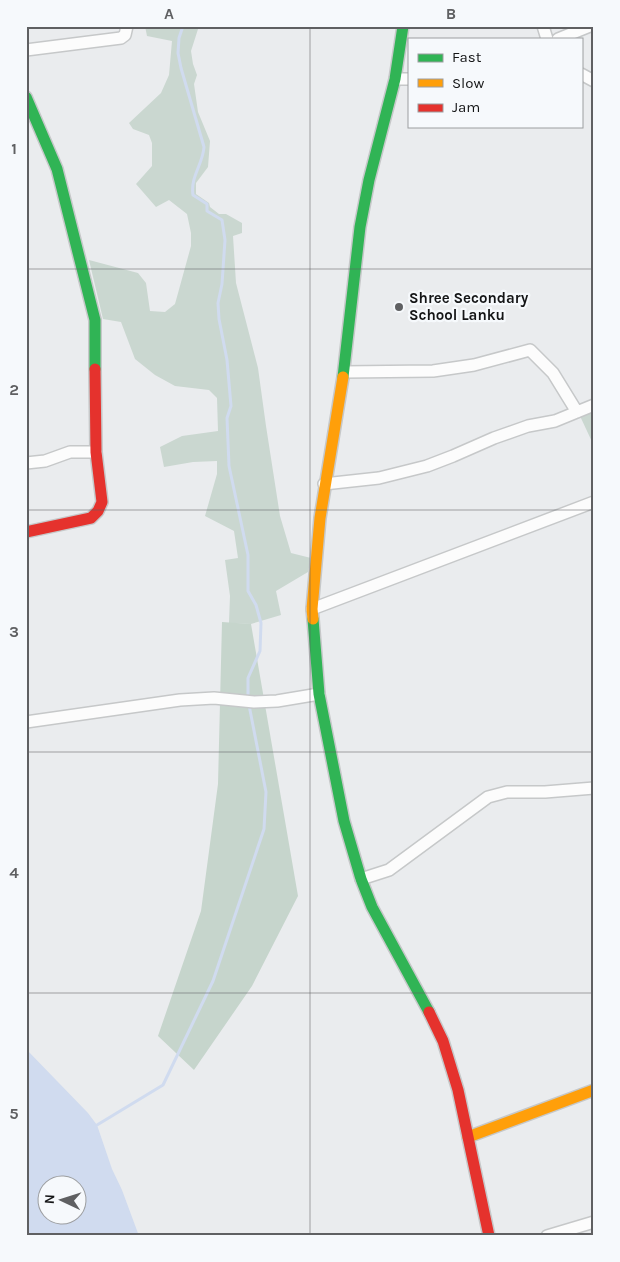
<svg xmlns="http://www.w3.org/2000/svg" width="620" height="1262" viewBox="0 0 620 1262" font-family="Karla,sans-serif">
  <rect width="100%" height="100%" fill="#eaecee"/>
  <path fill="#cad7d0" d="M 145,26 L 199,26 L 191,51 L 193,64 L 197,75 L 194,84 L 198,112 L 210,141 L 208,167 L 196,183 L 196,194 L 209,203 L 210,207 L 219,214 L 226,214 L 242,223 L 242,233 L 233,236 L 236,283 L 258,368 L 266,426 L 280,516 L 291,553 L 311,558 L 308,572 L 276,591 L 281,615 L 251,624 L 229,623 L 230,596 L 225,560 L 238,558 L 234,531 L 205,516 L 217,474 L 217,461 L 193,462 L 164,467 L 160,447 L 182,436 L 218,431 L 217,398 L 209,390 L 175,386 L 155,375 L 135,359 L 121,322 L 103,319 L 89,260 L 138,273 L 146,283 L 150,311 L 165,312 L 175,304 L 191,246 L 191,233 L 187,214 L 169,200 L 156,207 L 136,184 L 152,166 L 152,143 L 149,135 L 133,129 L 129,123 L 161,93 L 169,75 L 172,41 L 147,36 Z
    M 594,410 L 594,446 L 580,416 Z"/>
  <path fill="#c6d5cc" d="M 222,622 L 251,624 L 298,896 L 252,986 L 194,1070 L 158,1036 L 201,911 L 218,784 Z"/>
  <path fill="#d0dbef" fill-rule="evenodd" d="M 26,1049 L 88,1113 L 97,1125 L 112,1169 L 122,1190 L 139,1236 L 26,1236 ZM 48,1184 L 78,1184 L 78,1214 L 48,1214 Z"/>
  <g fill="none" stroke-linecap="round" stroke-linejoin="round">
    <path stroke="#d0dbef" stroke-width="3" d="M 183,26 L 179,38 L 178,53 L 181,68 L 204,147 C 203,164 190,177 193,195 L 207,204 L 207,211 L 222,220 L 225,240 L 222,284 L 218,303 L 219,319 L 227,360 L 231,406 L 227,418 L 229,466 L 248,555 L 248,591 L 256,605 L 261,623 L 260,651 L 248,678 L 248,698
      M 97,1125 L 163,1085 L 213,981 L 264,829 L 266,792 L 249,705"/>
    <g stroke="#c6c8c9" stroke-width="14">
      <path id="street" d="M 543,26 L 547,39
        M 558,39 L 590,26
        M 26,50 L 121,38 L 125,35 L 127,26
        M 581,74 L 594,81
        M 395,79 L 409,79
        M 344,372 L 433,371 L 474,365 L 530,350 L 553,373 L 577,412
        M 26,463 L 45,461 L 70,452 L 96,452
        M 324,484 L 379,478 L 427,466 L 453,456 L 494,438 L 528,426 L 555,421 L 594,405
        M 312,609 L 594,502
        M 26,722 L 180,700 L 214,698 L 254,702 L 277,701 L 319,694
        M 361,879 L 389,870 L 488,797 L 507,792 L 545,792 L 594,788
        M 547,1236 L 594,1222"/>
    </g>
    <g stroke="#c6c8c9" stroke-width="14">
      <path id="fast" d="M 26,97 L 57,169 L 95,320 L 95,369
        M 343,377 L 360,227 L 369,180 L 395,79 L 403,26
        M 313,619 L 319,694 L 344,821 L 361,879 L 372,907 L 429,1012"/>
    </g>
    <g stroke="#c6c8c9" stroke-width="14">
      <path id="slow" d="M 313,619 L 312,609 L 320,518 L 343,377
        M 468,1137 L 594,1090"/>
    </g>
    <g stroke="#c6c8c9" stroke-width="14">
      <path id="jam" d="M 26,532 L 91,518 L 98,511 L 102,502 L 96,452 L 95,369
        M 429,1012 L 443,1041 L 458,1090 L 489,1236"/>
    </g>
    <use href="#street" stroke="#fcfcfc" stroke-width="11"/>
    <use href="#fast" stroke="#30b455" stroke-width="11"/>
    <use href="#slow" stroke="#ff9f0a" stroke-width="11"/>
    <use href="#jam" stroke="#e5322d" stroke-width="11"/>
  </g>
  <path fill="none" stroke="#5f6062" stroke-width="1" stroke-opacity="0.55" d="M 310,26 L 310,1236M 26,269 L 594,269M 26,510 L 594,510M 26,752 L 594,752M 26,993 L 594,993"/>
  <circle fill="#5f6062" stroke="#f6f9fc" stroke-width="2" cx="399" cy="307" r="5"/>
  <g text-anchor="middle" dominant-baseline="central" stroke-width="4.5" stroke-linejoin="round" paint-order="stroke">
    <g font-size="15" font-weight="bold" fill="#141516" stroke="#f6f9fc" text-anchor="start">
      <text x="409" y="298">Shree Secondary<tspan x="409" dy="17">School Lanku</tspan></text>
    </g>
  </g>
  <rect width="620" height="1262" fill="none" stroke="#f6f9fc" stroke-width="55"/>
  <rect x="408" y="38" width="175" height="90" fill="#f6f9fc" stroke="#9c9ea0"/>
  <rect x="418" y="54" width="25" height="8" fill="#30b455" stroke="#9c9ea0"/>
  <text x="452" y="62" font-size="15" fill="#141516">Fast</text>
  <rect x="418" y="79" width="25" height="8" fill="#ff9f0a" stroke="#9c9ea0"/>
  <text x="452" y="88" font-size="15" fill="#141516">Slow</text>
  <rect x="418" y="104" width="25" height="8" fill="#e5322d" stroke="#9c9ea0"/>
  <text x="452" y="112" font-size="15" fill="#141516">Jam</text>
  <g transform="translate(62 1200) rotate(274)"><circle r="24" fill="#f6f9fc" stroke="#9c9ea0"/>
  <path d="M0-4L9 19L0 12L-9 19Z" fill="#5f6062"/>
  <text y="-8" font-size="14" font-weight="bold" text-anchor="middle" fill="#141516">N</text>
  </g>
  <rect x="28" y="28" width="564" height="1206" fill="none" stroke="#5f6062" stroke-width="2"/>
  <g font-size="16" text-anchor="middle" font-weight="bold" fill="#5f6062">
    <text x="169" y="19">A</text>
    <text x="451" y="19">B</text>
    <text x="14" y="154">1</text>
    <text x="14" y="395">2</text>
    <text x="14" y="637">3</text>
    <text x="14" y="878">4</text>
    <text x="14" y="1119">5</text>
  </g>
</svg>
